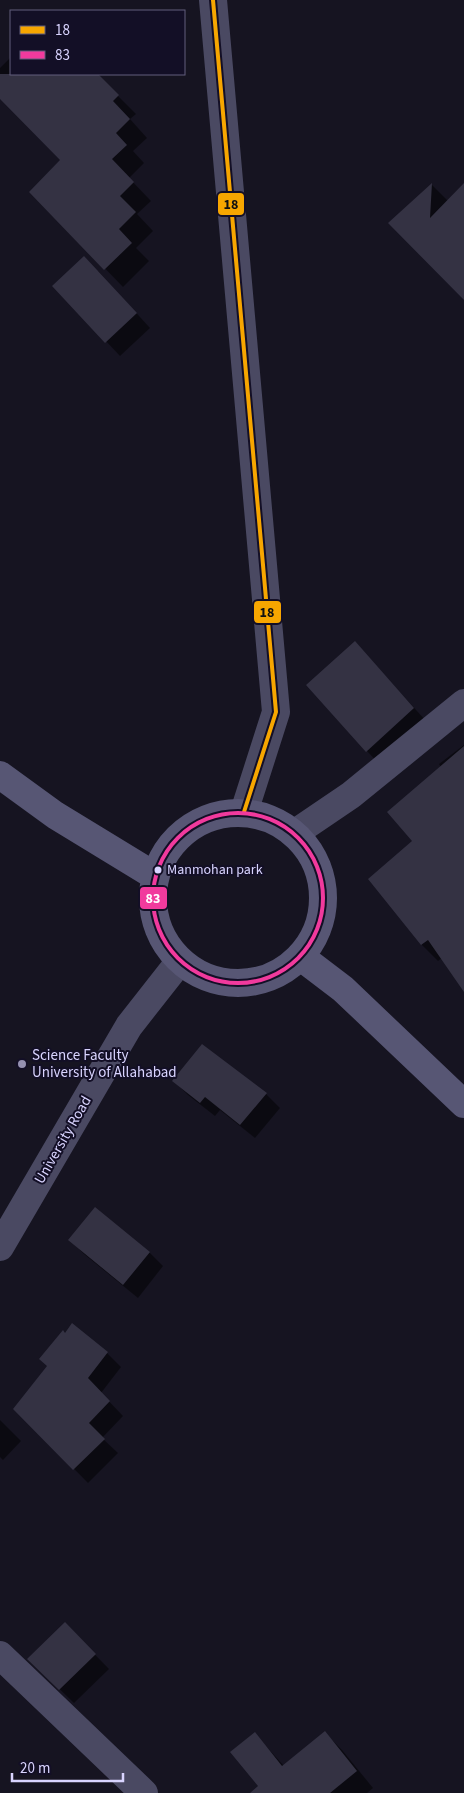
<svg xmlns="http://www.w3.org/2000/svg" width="464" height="1793" viewBox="0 0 464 1793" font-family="'Source Sans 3',sans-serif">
  <rect width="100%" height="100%" fill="#161421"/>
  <path fill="#0007" d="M 11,57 L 11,74 L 96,74 L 136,114 L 130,119 L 147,138 L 133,151 L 144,163 L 129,178 L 151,201 L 137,214 L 153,231 L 136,248 L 149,261 L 123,287 L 31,192 L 62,160 L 0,97 L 0,68 Z
    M 432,185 L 448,201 L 464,185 L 464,298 L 390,223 Z
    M 98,271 L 150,328 L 120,356 L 54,286 Z
    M 355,643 L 427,722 L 380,765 L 367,751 Z
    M 464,745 L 464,990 L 442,958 L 438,961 L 422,945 L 370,879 L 413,841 L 441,767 L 439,764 Z
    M 174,1081 L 266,1094 L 280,1108 L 255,1138 L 220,1110 L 215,1116 L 188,1095 Z
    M 70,1240 L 149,1252 L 163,1266 L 138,1298 L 84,1254 Z
    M 73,1325 L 107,1353 L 121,1367 L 101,1393 L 123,1416 L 102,1438 L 118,1453 L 88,1483 L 15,1409 L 48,1366 L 65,1335 Z
    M 0,1420 L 21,1441 L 3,1460 L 0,1457 Z
    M 65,1624 L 109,1669 L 74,1703 L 43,1673 Z
    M 325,1733 L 342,1750 L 373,1788 L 367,1793 L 260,1793 L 255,1734 L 284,1766 Z"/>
  <path fill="#343243" d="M 0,74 L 98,74 L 119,95 L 113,101 L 130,119 L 116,133 L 127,145 L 112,159 L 134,182 L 120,196 L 136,212 L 119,229 L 132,243 L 104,270 L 29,192 L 60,160 L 0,99 Z
    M 432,183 L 430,218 L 464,183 L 464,300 L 388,223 Z
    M 84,256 L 137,313 L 105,343 L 52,286 Z
    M 355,641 L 414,708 L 366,752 L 306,685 Z
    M 464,746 L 464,992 L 428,940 L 421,945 L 368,879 L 412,841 L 387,812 Z
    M 202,1044 L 267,1093 L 240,1125 L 205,1097 L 200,1103 L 172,1081 Z
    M 95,1207 L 150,1252 L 123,1285 L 68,1240 Z
    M 72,1323 L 108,1352 L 88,1378 L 110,1401 L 89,1423 L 105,1439 L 73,1470 L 13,1409 L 47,1366 L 39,1359 L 63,1330 L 65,1333 Z
    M 65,1622 L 96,1654 L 59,1690 L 27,1659 Z
    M 325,1731 L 357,1771 L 330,1793 L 250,1793 L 258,1786 L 230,1752 L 255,1732 L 282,1766 Z"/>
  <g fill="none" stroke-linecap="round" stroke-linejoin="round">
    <path stroke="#4a4962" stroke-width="28" d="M 0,1655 L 144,1793"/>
    <path stroke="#4a4962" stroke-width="28" d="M 213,0 L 276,712 L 244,812
      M 295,833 L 351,795 L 464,703
      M 0,1247 L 129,1026 L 180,961"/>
    <path stroke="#575674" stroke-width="28" d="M 0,775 L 55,815 L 155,876
      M153 898a85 85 0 1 1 170 0a85 85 0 1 1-170 0Z
      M 301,957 L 343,989 L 464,1104"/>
    <g stroke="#130f26" stroke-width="8">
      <path id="bus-1" d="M 213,0 L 276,712 L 244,812"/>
    </g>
    <g stroke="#130f26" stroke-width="8">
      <path id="bus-2" d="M153 898a85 85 0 1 1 170 0a85 85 0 1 1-170 0Z"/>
    </g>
    <use href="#bus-1" stroke="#f7a600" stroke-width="4"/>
    <use href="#bus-2" stroke="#f13a9d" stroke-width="4"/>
  </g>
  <circle fill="#d9d4ff" stroke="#130f26" stroke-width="2" cx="158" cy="870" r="4.5"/>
  <circle fill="#9591b1" stroke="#130f26" stroke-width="2" cx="22" cy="1064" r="5"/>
  <g text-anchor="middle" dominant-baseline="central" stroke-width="4" stroke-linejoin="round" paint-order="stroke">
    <g font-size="14" fill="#d9d4ff" stroke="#130f26" text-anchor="start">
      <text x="167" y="870">Manmohan park</text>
    </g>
    <g font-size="15" fill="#d9d4ff" stroke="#130f26" text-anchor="start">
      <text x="32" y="1055">Science Faculty<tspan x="32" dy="17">University of Allahabad</tspan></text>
    </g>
    <g font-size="15" fill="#d9d4ff" stroke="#130f26">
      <text transform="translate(63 1140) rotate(-60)">University Road</text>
    </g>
  </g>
  <g stroke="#130f26" stroke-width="2">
    <rect x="217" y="192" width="28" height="24" rx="5" fill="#f7a600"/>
    <rect x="253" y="600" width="29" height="24" rx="5" fill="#f7a600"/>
    <rect x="139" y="886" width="29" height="24" rx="5" fill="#f13a9d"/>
  </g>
  <g font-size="14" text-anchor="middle" font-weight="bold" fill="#fff">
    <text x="153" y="903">83</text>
  </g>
  <g font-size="14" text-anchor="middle" font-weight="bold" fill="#111">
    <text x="231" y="209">18</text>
    <text x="267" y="617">18</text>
  </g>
  <rect x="10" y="10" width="175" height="65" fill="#130f26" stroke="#625e7d"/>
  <rect x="20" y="26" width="25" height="8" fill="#f7a600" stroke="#625e7d"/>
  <text x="55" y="35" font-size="15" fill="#d9d4ff">18</text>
  <rect x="20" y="51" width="25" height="8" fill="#f13a9d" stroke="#625e7d"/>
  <text x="55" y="60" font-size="15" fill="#d9d4ff">83</text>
  <path d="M12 1773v8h111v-8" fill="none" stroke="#d9d4ff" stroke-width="2.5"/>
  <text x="20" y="1773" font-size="15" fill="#d9d4ff" stroke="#130f26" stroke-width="4" paint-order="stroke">20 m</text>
</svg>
